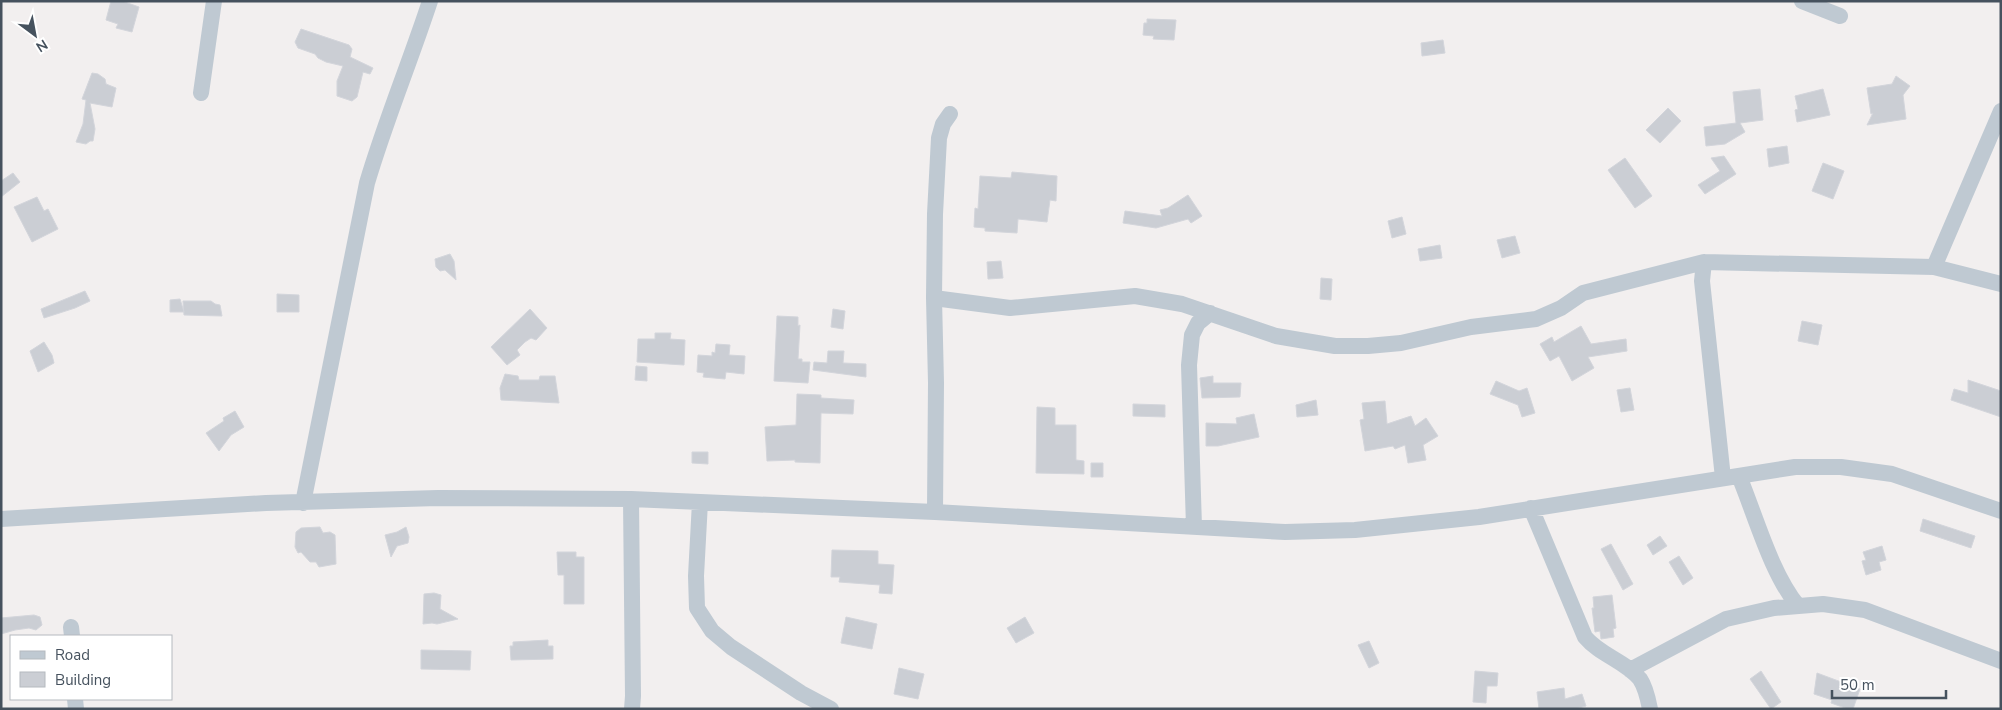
<svg xmlns="http://www.w3.org/2000/svg" width="2002" height="710" viewBox="0 0 2002 710" font-family="'Nunito Sans',sans-serif">
  <rect width="100%" height="100%" fill="#f2efef"/>
  <path fill="#cbced4" stroke="#d3d5db" d="M 111,1 L 122,1 L 139,7 L 132,32 L 116,28 L 118,24 L 106,20 Z
    M 1147,19 L 1176,20 L 1174,40 L 1153,39 L 1154,36 L 1143,35 L 1144,23 L 1147,23 Z
    M 301,29 L 349,45 L 352,49 L 350,57 L 373,68 L 370,74 L 363,72 L 357,97 L 352,101 L 337,96 L 337,81 L 343,66 L 326,62 L 318,58 L 315,54 L 298,48 L 295,42 Z
    M 1443,40 L 1445,53 L 1422,56 L 1421,43 Z
    M 92,73 L 98,74 L 105,79 L 106,84 L 116,88 L 112,107 L 90,103 L 95,129 L 93,141 L 90,141 L 86,144 L 76,142 L 83,124 L 86,100 L 82,99 Z
    M 1896,76 L 1910,86 L 1903,95 L 1906,119 L 1867,125 L 1873,113 L 1871,114 L 1867,88 L 1892,84 Z
    M 1760,89 L 1763,120 L 1740,123 L 1745,132 L 1725,144 L 1706,146 L 1704,127 L 1736,123 L 1733,92 Z
    M 1823,89 L 1830,115 L 1797,122 L 1795,110 L 1798,109 L 1795,96 Z
    M 1668,108 L 1681,121 L 1660,143 L 1646,130 Z
    M 1787,146 L 1789,163 L 1769,167 L 1767,149 Z
    M 1724,156 L 1736,174 L 1705,194 L 1698,185 L 1720,171 L 1711,158 Z
    M 1625,158 L 1652,196 L 1635,208 L 1608,170 Z
    M 1823,163 L 1844,171 L 1833,199 L 1812,191 Z
    M 1012,172 L 1057,176 L 1056,201 L 1050,200 L 1047,222 L 1018,219 L 1017,233 L 985,231 L 985,228 L 974,227 L 975,208 L 978,209 L 980,176 L 1011,178 Z
    M 13,173 L 20,182 L 1,197 L 1,181 Z
    M 1188,195 L 1202,216 L 1191,223 L 1188,219 L 1156,228 L 1123,223 L 1125,211 L 1162,216 L 1160,210 L 1168,208 Z
    M 37,197 L 44,211 L 48,209 L 58,229 L 32,242 L 14,207 Z
    M 1402,217 L 1406,234 L 1392,238 L 1388,221 Z
    M 1515,236 L 1520,253 L 1502,258 L 1497,240 Z
    M 1440,245 L 1442,258 L 1420,261 L 1418,249 Z
    M 450,254 L 454,261 L 456,280 L 445,270 L 440,271 L 436,267 L 435,259 Z
    M 1001,261 L 1003,278 L 988,279 L 987,262 Z
    M 1321,278 L 1332,279 L 1331,300 L 1320,299 Z
    M 85,291 L 90,301 L 75,308 L 44,318 L 41,309 Z
    M 277,294 L 299,295 L 299,312 L 277,312 Z
    M 180,299 L 184,312 L 170,312 L 170,300 Z
    M 183,301 L 211,301 L 215,304 L 220,305 L 222,316 L 184,315 Z
    M 530,309 L 547,328 L 536,340 L 531,338 L 525,342 L 517,350 L 520,355 L 507,365 L 491,347 Z
    M 833,309 L 845,311 L 843,329 L 831,327 Z
    M 777,316 L 798,317 L 798,326 L 800,325 L 798,359 L 802,359 L 802,362 L 810,362 L 808,383 L 774,381 Z
    M 1802,321 L 1822,325 L 1818,345 L 1798,341 Z
    M 1581,326 L 1591,344 L 1626,339 L 1627,351 L 1588,357 L 1594,368 L 1572,381 L 1559,356 L 1550,361 L 1540,344 L 1552,337 L 1554,342 Z
    M 655,333 L 671,333 L 670,339 L 685,340 L 684,365 L 637,362 L 638,339 L 655,339 Z
    M 44,342 L 52,355 L 54,363 L 38,372 L 30,351 Z
    M 716,344 L 730,345 L 729,355 L 745,356 L 744,374 L 726,372 L 725,379 L 703,377 L 704,373 L 697,372 L 698,355 L 712,356 L 712,352 L 715,353 Z
    M 828,351 L 844,351 L 843,363 L 866,364 L 866,377 L 813,370 L 814,362 L 827,363 Z
    M 636,366 L 647,367 L 647,381 L 635,380 Z
    M 505,374 L 518,376 L 519,380 L 539,380 L 540,376 L 555,376 L 559,403 L 501,400 L 500,388 Z
    M 1213,376 L 1213,383 L 1241,383 L 1240,397 L 1202,398 L 1200,378 Z
    M 1968,380 L 2001,391 L 2001,417 L 1951,400 L 1954,389 L 1968,393 Z
    M 1496,381 L 1519,391 L 1527,388 L 1535,413 L 1522,417 L 1518,405 L 1490,394 Z
    M 1630,388 L 1634,410 L 1621,412 L 1617,390 Z
    M 797,394 L 821,395 L 821,398 L 854,400 L 853,414 L 821,413 L 820,463 L 795,462 L 795,460 L 767,461 L 765,427 L 796,425 Z
    M 1316,400 L 1318,415 L 1297,417 L 1296,405 Z
    M 1385,401 L 1387,424 L 1411,416 L 1415,426 L 1426,418 L 1438,436 L 1423,445 L 1426,460 L 1408,463 L 1405,445 L 1395,449 L 1393,446 L 1365,451 L 1360,420 L 1364,419 L 1362,403 Z
    M 1133,404 L 1165,405 L 1165,417 L 1133,416 Z
    M 1037,407 L 1055,408 L 1055,425 L 1076,425 L 1076,460 L 1084,461 L 1084,474 L 1036,473 Z
    M 235,411 L 244,427 L 231,435 L 219,451 L 206,433 L 224,421 L 223,418 Z
    M 1254,414 L 1259,437 L 1218,446 L 1206,446 L 1206,423 L 1237,424 L 1236,418 Z
    M 692,452 L 708,452 L 708,464 L 692,463 Z
    M 1091,463 L 1103,463 L 1103,477 L 1091,477 Z
    M 1923,519 L 1975,536 L 1971,548 L 1920,531 Z
    M 320,527 L 323,533 L 330,532 L 335,535 L 336,564 L 319,567 L 316,562 L 310,562 L 301,552 L 298,553 L 295,547 L 296,532 L 301,528 Z
    M 406,527 L 409,537 L 408,543 L 397,546 L 391,557 L 385,535 L 397,532 Z
    M 1660,536 L 1667,546 L 1653,555 L 1647,545 Z
    M 1611,544 L 1633,584 L 1623,590 L 1601,549 Z
    M 1882,546 L 1886,560 L 1879,562 L 1881,570 L 1866,575 L 1862,561 L 1866,560 L 1863,552 Z
    M 832,550 L 878,551 L 878,564 L 894,565 L 892,594 L 879,593 L 880,585 L 839,582 L 840,577 L 831,577 Z
    M 557,552 L 576,552 L 576,557 L 584,557 L 584,604 L 564,604 L 564,575 L 558,575 Z
    M 1679,556 L 1693,578 L 1683,585 L 1669,562 Z
    M 434,593 L 441,595 L 440,609 L 458,619 L 437,624 L 432,623 L 423,624 L 424,594 Z
    M 1612,595 L 1616,628 L 1613,629 L 1614,637 L 1601,639 L 1600,631 L 1595,632 L 1592,608 L 1594,608 L 1593,597 Z
    M 34,615 L 40,617 L 42,625 L 36,630 L 29,628 L 15,630 L 1,634 L 1,618 Z
    M 846,617 L 877,624 L 872,649 L 841,643 Z
    M 1025,617 L 1034,633 L 1016,643 L 1007,628 Z
    M 548,640 L 548,646 L 553,646 L 553,659 L 511,660 L 510,646 L 513,646 L 513,642 Z
    M 1369,641 L 1379,663 L 1369,668 L 1358,645 Z
    M 421,650 L 471,651 L 470,670 L 421,669 Z
    M 899,668 L 924,674 L 918,699 L 894,694 Z
    M 1475,671 L 1498,673 L 1497,686 L 1487,686 L 1486,703 L 1473,702 Z
    M 1761,671 L 1781,702 L 1771,709 L 1750,679 Z
    M 1817,673 L 1860,689 L 1853,709 L 1848,709 L 1831,703 L 1832,700 L 1814,694 Z
    M 1564,688 L 1565,699 L 1582,694 L 1586,706 L 1575,709 L 1539,709 L 1537,692 Z"/>
  <g fill="none" stroke-linecap="round" stroke-linejoin="round">
    <path stroke="#bfc9d2" stroke-width="16" d="M 1802,1 L 1840,16
      M 201,93 L 214,1
      M 1704,262 L 1702,281 L 1723,478
      M 1934,267 L 2001,111
      M 934,298 L 1010,308 L 1135,296 L 1182,304 L 1276,336 L 1335,346 L 1368,346 L 1401,343 L 1471,327 L 1536,319 L 1561,308 L 1583,293 L 1704,262 L 1934,267 L 2001,284
      M 1739,476 C 1756,517 1771,573 1798,606
      M 631,499 L 633,696 L 632,709
      M 700,502 L 696,576 L 697,608 L 712,631 L 731,647 L 801,693 L 831,709
      M 303,503 L 367,183 C 385,122 410,62 430,1
      M 1531,508 L 1585,637 C 1600,655 1625,661 1640,679 C 1646,688 1648,699 1650,709
      M 935,512 L 936,383 L 934,298 L 935,214 L 939,138 L 943,124 L 950,114
      M 1,519 L 266,503 L 438,498 L 631,499 L 935,512 L 1285,532 L 1355,530 L 1479,517 L 1795,467 L 1841,467 L 1892,474 L 2001,511
      M 1194,527 L 1189,365 L 1192,335 L 1198,323 L 1210,313
      M 71,627 L 72,636
      M 1630,670 L 1726,619 L 1774,608 L 1823,604 L 1865,610 L 2001,661
      M 75,699 L 76,709"/>
  </g>
  <rect width="2002" height="710" fill="none" stroke="#46525e" stroke-width="5"/>
  <rect x="10" y="635" width="162" height="65" fill="#ffffff" stroke="#b5babf"/>
  <rect x="20" y="651" width="25" height="8" fill="#bfc9d2" stroke="#b5babf"/>
  <text x="55" y="660" font-size="15" fill="#46525e">Road</text>
  <rect x="20" y="672" width="25" height="15" fill="#cbced4" stroke="#b5babf"/>
  <text x="55" y="685" font-size="15" fill="#46525e">Building</text>
  <g transform="translate(35 35) rotate(148)" stroke="#ffffff" stroke-width="4" paint-order="stroke">
  <path d="M0-4L9 19L0 12L-9 19Z" fill="#46525e"/>
  <text y="-8" font-size="14" font-weight="bold" text-anchor="middle" fill="#46525e">N</text>
  </g>
  <path d="M1832 690v8h114v-8" fill="none" stroke="#46525e" stroke-width="2.5"/>
  <text x="1840" y="690" font-size="15" fill="#46525e" stroke="#ffffff" stroke-width="4" paint-order="stroke">50 m</text>
</svg>
